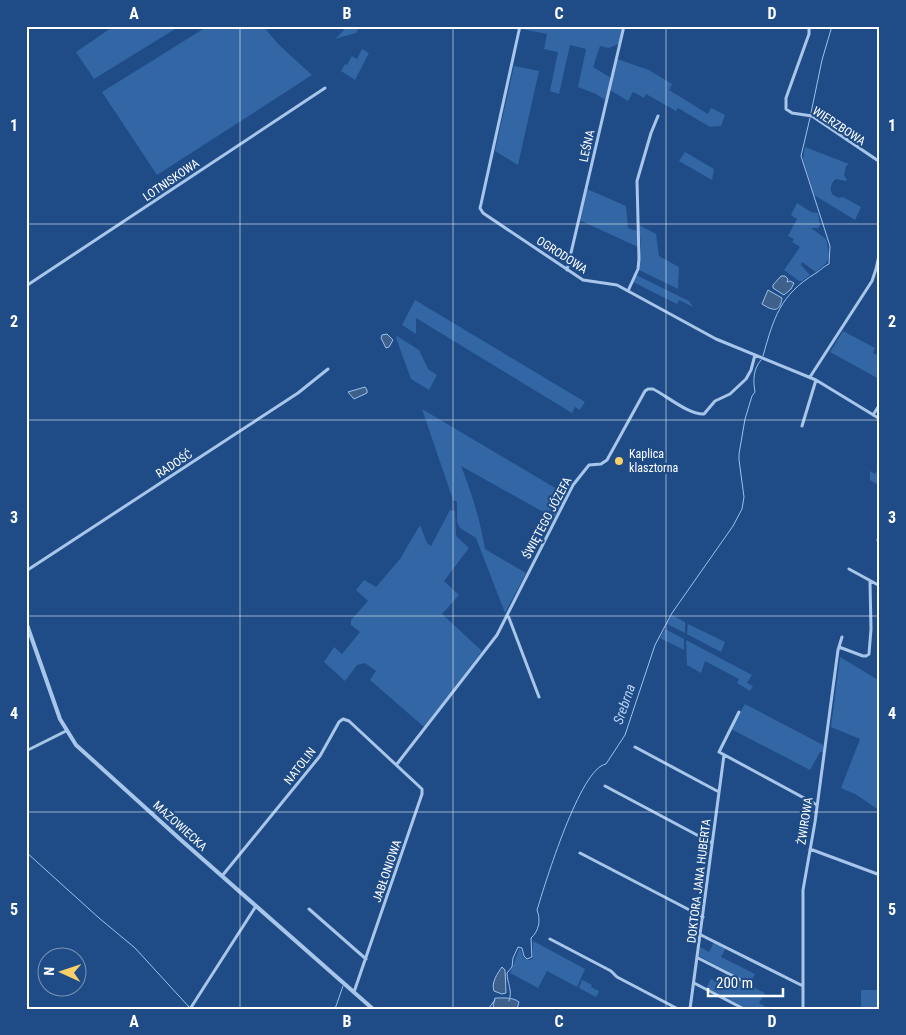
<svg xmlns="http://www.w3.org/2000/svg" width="906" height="1035" viewBox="0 0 906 1035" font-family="'Roboto Condensed',sans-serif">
  <rect width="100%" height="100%" fill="#1f4c87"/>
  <path fill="#3266a4" d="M 114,26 L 180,26 L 94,79 L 76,52 Z
    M 208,26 L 263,26 L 279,45 L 312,75 L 157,175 L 102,92 Z
    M 348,26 L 360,26 L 356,33 L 335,39 Z
    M 523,26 L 623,26 L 619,44 L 609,48 L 600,46 L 593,67 L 611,78 L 605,100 L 596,94 L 578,87 L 586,49 L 570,45 L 559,94 L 550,91 L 558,52 L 544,49 L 547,34 L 522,29 Z
    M 362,49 L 369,53 L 355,80 L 341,71 L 345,64 L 347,65 L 352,56 L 357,59 Z
    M 617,59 L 649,70 L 672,84 L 669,90 L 708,114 L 711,108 L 725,115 L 721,126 L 710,127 L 678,108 L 676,111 L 646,94 L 644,98 L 633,92 L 628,101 L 610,90 Z
    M 514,66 L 539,71 L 518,165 L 495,151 Z
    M 805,147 L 849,164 L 846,166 L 844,176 L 847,179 L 846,181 L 836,179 C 831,182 829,190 833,195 L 839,198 L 843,197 L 861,207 L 855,220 L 814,195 L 803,159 Z
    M 685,152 L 714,169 L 712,180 L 679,161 Z
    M 587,189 L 626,206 L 628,228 L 637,231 L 638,247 L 579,220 Z
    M 797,203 L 811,212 L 818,213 L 820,225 L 818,228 L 811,228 L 826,239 C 830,258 832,260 816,272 L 802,262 L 801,265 L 810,275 L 802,281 L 799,281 L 784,270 L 800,247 L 792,242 L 794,239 L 788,236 L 797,219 L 791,215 Z
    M 639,225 L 656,234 L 659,256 L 679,267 L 678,289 L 639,270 L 641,246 Z
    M 636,275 L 689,301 L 693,307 L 679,300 L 677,304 L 633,282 Z
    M 415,300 L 585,402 L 580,410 L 575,407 L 572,413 L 416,318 L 416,334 L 402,325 Z
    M 843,331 L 875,348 L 873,353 L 880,356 L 880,384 L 877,383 L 879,379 L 830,352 Z
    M 397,336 L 419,350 L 428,369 L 437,375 L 429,390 L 411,379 L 396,338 Z
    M 422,409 L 567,495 L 554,518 L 461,466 C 472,493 480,520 485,549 L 526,573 L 505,613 L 476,538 L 460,528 L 457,522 L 457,502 L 453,500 Z
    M 880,465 L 880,486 L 870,480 L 870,471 L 875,474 Z
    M 450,510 L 455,511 L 456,536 L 469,548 L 444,581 L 459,595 L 442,614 L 482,651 L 424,727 L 370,680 L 376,671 L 365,663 L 357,665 L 345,681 L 324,662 L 334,647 L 342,654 L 360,632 L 351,625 L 351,620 L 368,601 L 356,590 L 364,580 L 376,587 L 400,559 L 420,525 L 427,543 L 431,546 Z
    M 672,615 L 685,622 L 685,633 L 667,624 Z
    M 688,624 L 725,642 L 721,652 L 687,634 Z
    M 665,629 L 684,639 L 684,650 L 660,638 Z
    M 686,640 L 752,675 L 747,683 L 753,686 L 750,691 L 737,683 L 739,679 L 705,661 L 701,673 L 687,665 Z
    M 840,657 L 880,681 L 880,811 L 857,795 L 841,788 L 860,739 L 831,727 Z
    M 745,704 L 823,745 L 823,752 L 820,752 L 810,770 L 731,729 Z
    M 533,941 L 585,969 L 577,987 L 547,971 L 538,988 L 510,973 C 514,965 516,955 520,948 L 523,957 L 528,960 L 533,959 Z
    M 714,942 L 726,948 L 721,957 L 755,974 L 749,985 L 765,993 L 759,1003 L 769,1009 L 747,1009 L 706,988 L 711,979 L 720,983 L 725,974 L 741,982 L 743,980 L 699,956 L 700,947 L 709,952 Z
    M 582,980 L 592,985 L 591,987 L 599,991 L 596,997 L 579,988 Z
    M 861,990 L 880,990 L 880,1009 L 861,1009 Z"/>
  <path fill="#3e608a" stroke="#9bc1ec" d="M 781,276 L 785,276 L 788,279 L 787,282 L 790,281 L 794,283 L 791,289 L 784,295 L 773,288 L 773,285 Z
    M 768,290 L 782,298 C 780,313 773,311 762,304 Z
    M 387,334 L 393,340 L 389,347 L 386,348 L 381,338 L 382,335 Z
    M 365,387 L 367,390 L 367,393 L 354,399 L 348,392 Z
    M 502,967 L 505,970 L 506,993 L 502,994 L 494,991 C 491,983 497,974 502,967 Z
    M 495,998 C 502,998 513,997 519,1002 L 517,1009 L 496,1009 L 493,1006 Z"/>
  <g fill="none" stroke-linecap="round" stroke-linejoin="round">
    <path stroke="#9bc1ec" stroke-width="1" d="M 811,113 L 822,60 L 832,26
      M 763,356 C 774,317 780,295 816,273 C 821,270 824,266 829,264 L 830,246 L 801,156 L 810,118
      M 26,852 L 99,918 L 135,948 L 190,1008
      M 509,1001 C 513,990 507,983 507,973 L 512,967 L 513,958 L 518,947 L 522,948 L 524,956 L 527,959 L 532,957 L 531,938 C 539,931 541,920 537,910 C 545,884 580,768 606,764 L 625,735 L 655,645 L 672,613 L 733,526 L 742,509 L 744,497 L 739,460 L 739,454 L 745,419 L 752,396 L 755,392 C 753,381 753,369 761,360
      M 335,1009 L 343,986
      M 488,1009 L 495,1000"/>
    <path stroke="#a8c6ea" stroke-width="3" d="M 520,26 L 481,204 L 480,208 L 483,213 L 583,280 L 617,285 L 716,339 L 816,380 L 880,419
      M 806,26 L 809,29 L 809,34 L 786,98 L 786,109 L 792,113 L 812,116 L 880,162
      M 567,270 L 624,26
      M 26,286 L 325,88
      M 628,291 L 638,269 L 639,259 L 637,181 L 651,133 L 658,116
      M 810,377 L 872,281 L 876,269 L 880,251
      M 873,415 L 880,404
      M 802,426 L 816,380
      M 878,540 L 880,541
      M 849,569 L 880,586
      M 26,571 L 298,393 L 328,369
      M 507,615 L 509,618 L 539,697
      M 839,647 L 863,656 L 866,656 L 869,654 L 871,629 L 870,581
      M 739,712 L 719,752 L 817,805
      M 635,747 L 719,792
      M 26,751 L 66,731
      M 397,764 L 497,635 L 573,485 L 589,465 L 601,464 L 607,460 L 645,391 L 648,389 L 653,389 C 667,396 689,415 704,414 L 715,401 L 730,394 L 746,379 L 751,370 L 755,355
      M 605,786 L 712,843
      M 810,849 L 880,875
      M 580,853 L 703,917
      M 222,876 L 320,756 L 339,722 L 343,719 L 349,721 L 422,789 L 422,794 L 354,992
      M 309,909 L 366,959
      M 701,935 L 803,986
      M 550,939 L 611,971 L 617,977 L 678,1009
      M 698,958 L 741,980
      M 694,983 L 744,1009
      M 190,1009 L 256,906
      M 690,1009 L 724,755
      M 803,1009 L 803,890 L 815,822 L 838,650 L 842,637"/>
    <path stroke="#a8c6ea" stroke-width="4" d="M 26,622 L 60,719 L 76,745 L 181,840 L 373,1009"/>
  </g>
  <path fill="none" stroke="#fff" stroke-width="1" stroke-opacity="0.55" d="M 240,26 L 240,1009M 453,26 L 453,1009M 666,26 L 666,1009M 26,224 L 880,224M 26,420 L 880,420M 26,616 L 880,616M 26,812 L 880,812"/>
  <circle fill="#f9cf68" stroke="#1f4c87" stroke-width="2" cx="619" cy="461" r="5"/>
  <g text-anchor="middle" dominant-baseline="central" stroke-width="4.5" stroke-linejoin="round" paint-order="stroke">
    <g font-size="12" fill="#fff" stroke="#1f4c87">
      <text transform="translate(839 126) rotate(33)">WIERZBOWA</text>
      <text transform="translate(587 146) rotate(-77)">LEŚNA</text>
      <text transform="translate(171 180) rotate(-34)">LOTNISKOWA</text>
      <text transform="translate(562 255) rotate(33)">OGRODOWA</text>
      <text transform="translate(174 464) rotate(-33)">RADOŚĆ</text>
      <text transform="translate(547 518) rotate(-62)">ŚWIĘTEGO JÓZEFA</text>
      <text transform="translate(300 766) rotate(-52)">NATOLIN</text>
      <text transform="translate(805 821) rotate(-81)">ŻWIROWA</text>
      <text transform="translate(180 826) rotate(42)">MAZOWIECKA</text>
      <text transform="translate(387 871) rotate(-71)">JABŁONIOWA</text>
      <text transform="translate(699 881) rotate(-83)">DOKTORA JANA HUBERTA</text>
    </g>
    <g font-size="12" fill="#fff" stroke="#1f4c87" text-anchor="start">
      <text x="629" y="454">Kaplica<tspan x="629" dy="14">klasztorna</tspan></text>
    </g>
    <g font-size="14" font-style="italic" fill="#b4d0f2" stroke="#1f4c87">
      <text transform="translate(624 704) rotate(-71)">Srebrna</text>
    </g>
  </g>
  <rect width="906" height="1035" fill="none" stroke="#1f4c87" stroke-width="55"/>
  <g transform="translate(62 972) rotate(273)"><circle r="24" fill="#1f4c87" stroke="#7994b7"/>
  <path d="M0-4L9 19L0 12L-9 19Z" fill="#f9cf68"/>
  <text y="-8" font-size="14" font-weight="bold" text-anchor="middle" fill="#ffffff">N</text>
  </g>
  <path d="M708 988v8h75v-8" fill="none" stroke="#ffffff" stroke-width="2.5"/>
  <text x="716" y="988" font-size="15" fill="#ffffff" stroke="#1f4c87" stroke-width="4" paint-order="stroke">200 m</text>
  <rect x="28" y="28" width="850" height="980" fill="none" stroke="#fff" stroke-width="2"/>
  <g font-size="16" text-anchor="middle" font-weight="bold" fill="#fff">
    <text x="134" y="19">A</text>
    <text x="347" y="19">B</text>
    <text x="559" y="19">C</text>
    <text x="772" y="19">D</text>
    <text x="14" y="131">1</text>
    <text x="892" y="131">1</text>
    <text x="14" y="327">2</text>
    <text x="892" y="327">2</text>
    <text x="14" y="523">3</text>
    <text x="892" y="523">3</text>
    <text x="14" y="719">4</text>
    <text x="892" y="719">4</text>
    <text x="14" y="915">5</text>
    <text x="892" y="915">5</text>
    <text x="134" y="1027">A</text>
    <text x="347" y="1027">B</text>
    <text x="559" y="1027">C</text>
    <text x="772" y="1027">D</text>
  </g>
</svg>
